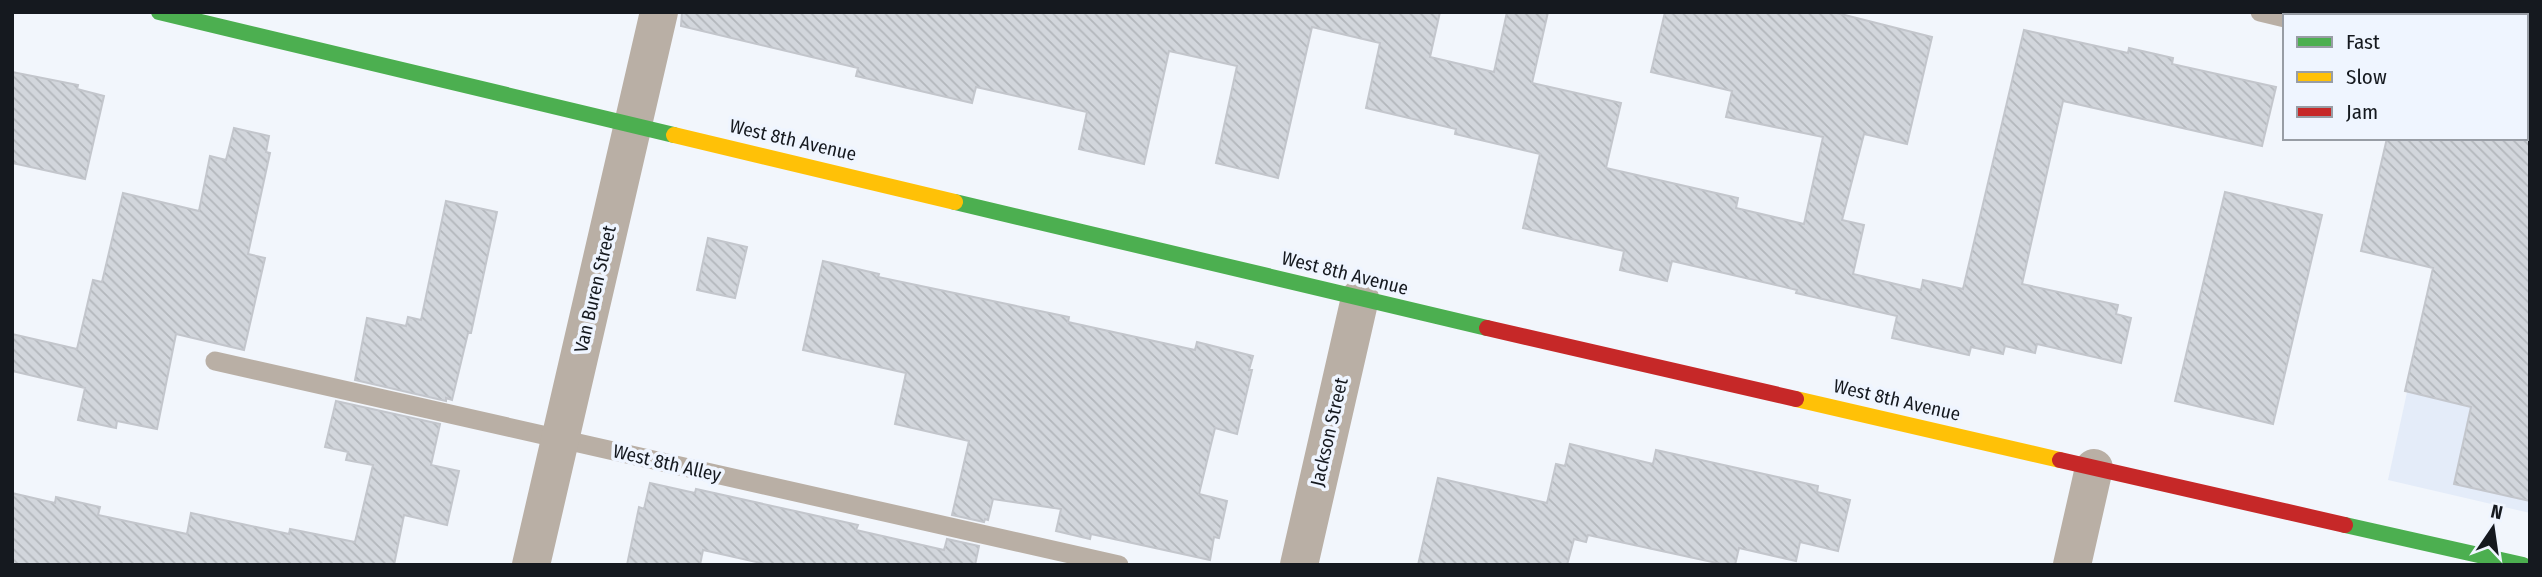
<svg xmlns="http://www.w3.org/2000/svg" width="2542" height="577" viewBox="0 0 2542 577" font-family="'Fira Sans Condensed',sans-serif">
  <defs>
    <pattern id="building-back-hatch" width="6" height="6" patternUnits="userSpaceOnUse" patternTransform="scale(1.75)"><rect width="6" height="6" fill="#d2d6dc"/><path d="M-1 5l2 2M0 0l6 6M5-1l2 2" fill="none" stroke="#b3b7bc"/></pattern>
  </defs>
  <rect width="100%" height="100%" fill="#f2f6fc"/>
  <path fill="#e4ecf9" d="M 2526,85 L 2530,86 L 2530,513 L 2388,480 L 2462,138 L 2526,138 Z"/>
  <path fill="url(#building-back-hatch)" stroke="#c3c6cc" stroke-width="2" d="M 682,12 L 1440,12 L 1430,57 L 1494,72 L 1507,12 L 1548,12 L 1532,83 L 1621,103 L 1606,168 L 1738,198 L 1736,208 L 1804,224 L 1823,137 L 1726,117 L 1732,91 L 1651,72 L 1665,12 L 1833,12 L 1932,37 L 1907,144 L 1864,134 L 1842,220 L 1864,225 L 1853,274 L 1921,290 L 1923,280 L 1963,289 L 2024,30 L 2128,53 L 2129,48 L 2173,58 L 2172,64 L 2276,87 L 2262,146 L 2063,101 L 2022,284 L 2118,305 L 2116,314 L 2131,318 L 2121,363 L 2037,344 L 2035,353 L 2005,346 L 2003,354 L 1971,347 L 1969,355 L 1892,338 L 1897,316 L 1796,293 L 1797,290 L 1672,261 L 1667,281 L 1620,270 L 1624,251 L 1523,228 L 1540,154 L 1455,134 L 1456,129 L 1366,108 L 1380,43 L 1312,27 L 1278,178 L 1216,163 L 1237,66 L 1169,51 L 1144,164 L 1079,149 L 1087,112 L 976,87 L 972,103 L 856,76 L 858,68 L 681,26 Z
    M 12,72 L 78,85 L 77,89 L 104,96 L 85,179 L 12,163 Z
    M 234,128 L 269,136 L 266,152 L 270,153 L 248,254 L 265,258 L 244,350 L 176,334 L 157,429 L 117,421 L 116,428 L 78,420 L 85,388 L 12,371 L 12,334 L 77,349 L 93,280 L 102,282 L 123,193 L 199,211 L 210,156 L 226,160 Z
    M 2387,138 L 2530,138 L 2530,501 L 2454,484 L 2471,407 L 2405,391 L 2433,268 L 2361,251 Z
    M 2225,192 L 2322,215 L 2273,424 L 2175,401 Z
    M 446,201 L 497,212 L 471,333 L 468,333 L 452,400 L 446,398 L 446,401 L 355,380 L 367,318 L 406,326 L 408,317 L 421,320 Z
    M 708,238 L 747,247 L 735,298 L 697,290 Z
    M 823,261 L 879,274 L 878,277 L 1069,317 L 1068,322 L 1195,350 L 1197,342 L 1253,356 L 1249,370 L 1252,370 L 1237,434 L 1215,428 L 1199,494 L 1227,501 L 1219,538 L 1214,537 L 1210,560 L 1091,534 L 1090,539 L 1056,531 L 1061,509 L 993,499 L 988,520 L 985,519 L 984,522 L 952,515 L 969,441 L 895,424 L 906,373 L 803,350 Z
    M 336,401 L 440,424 L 431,465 L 459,471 L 447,525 L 404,515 L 394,565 L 12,565 L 12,493 L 55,503 L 56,497 L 100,507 L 98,515 L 187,534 L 191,513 L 289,534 L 290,529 L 355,542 L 373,465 L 346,460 L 348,452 L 325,447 Z
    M 1570,444 L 1653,464 L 1656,450 L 1818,486 L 1817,492 L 1850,500 L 1838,551 L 1800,542 L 1796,561 L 1739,548 L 1735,565 L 1726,565 L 1588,535 L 1586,542 L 1574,539 L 1567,565 L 1418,565 L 1438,478 L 1547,503 L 1556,464 L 1565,466 Z
    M 650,483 L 695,493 L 696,489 L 858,525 L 856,530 L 944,550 L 947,539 L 979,546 L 975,565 L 770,565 L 703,550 L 700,565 L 627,565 L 639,507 L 644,509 Z"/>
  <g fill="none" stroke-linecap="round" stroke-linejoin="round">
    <path stroke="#b9afa5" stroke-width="19" d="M 2260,12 L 2285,18
      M 2526,76 L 2530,77
      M 215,361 L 1119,565"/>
    <path stroke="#b9afa5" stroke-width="38" d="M 531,565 L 659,12
      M 1299,565 L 1360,298
      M 2072,565 L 2094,468"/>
    <path stroke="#4caf50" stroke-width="16" d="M 159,12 L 674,135
      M 955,202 L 1487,328
      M 2345,525 L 2523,565"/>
    <path stroke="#ffc107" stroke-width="16" d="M 674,135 L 955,202
      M 1796,399 L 2060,460"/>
    <path stroke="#c62828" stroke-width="16" d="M 1487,328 L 1796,399
      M 2060,460 L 2345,525"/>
  </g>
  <g text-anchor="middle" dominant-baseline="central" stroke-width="7" stroke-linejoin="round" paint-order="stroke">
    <g font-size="19" fill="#15191f" stroke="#eff5ff">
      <text transform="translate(793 140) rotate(13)">West 8th Avenue</text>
      <text transform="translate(1345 273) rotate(14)">West 8th Avenue</text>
      <text transform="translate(595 289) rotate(-77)">Van Buren Street</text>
      <text transform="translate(1897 400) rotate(13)">West 8th Avenue</text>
      <text transform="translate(1329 432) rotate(-77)">Jackson Street</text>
      <text transform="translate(667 463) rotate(13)">West 8th Alley</text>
    </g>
  </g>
  <rect width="2542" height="577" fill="none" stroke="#15191f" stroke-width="28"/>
  <rect x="2283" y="14" width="245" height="126" fill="#eff5ff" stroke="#989da5" stroke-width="2"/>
  <rect x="2297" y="37" width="35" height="10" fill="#4caf50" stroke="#989da5" stroke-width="2"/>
  <text x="2346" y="49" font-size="21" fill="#15191f">Fast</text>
  <rect x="2297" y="72" width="35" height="10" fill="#ffc107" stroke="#989da5" stroke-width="2"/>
  <text x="2346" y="84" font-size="21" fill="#15191f">Slow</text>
  <rect x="2297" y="107" width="35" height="10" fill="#c62828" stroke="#989da5" stroke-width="2"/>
  <text x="2346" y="119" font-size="21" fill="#15191f">Jam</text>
  <g transform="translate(2493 528) rotate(13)" stroke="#eff5ff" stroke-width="5" paint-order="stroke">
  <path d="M0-5L12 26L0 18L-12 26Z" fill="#15191f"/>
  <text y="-10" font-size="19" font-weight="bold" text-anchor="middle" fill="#15191f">N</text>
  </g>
</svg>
